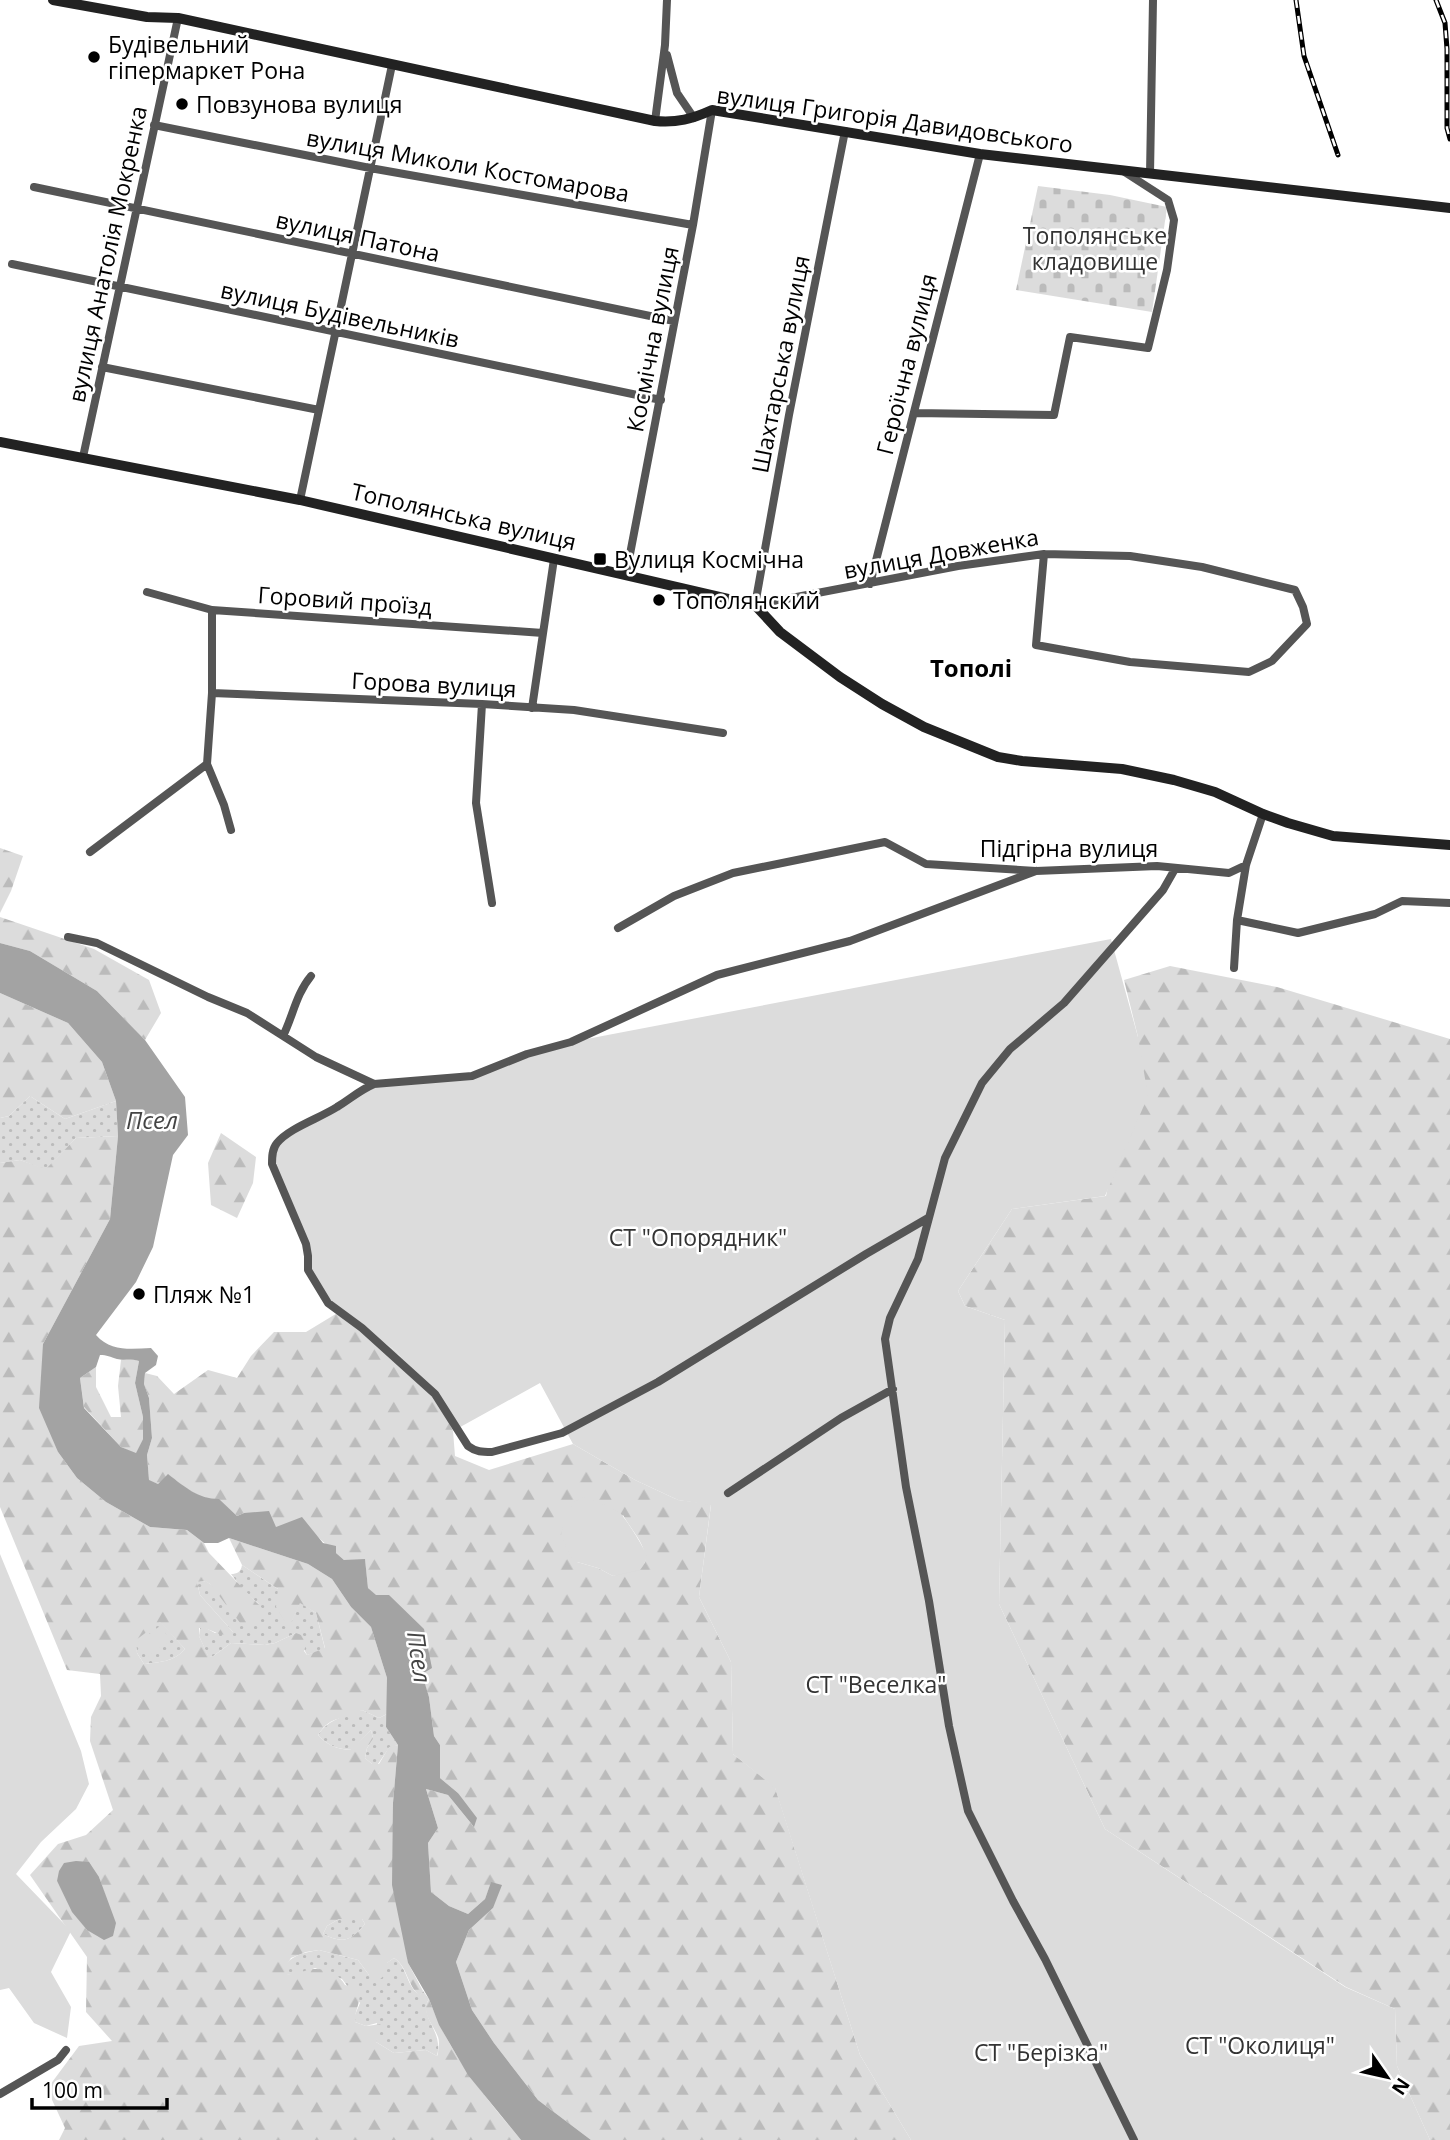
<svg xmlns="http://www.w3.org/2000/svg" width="1450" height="2140" viewBox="0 0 1450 2140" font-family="'Open Sans',sans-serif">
  <defs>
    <pattern id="grass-dots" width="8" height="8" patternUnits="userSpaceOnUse" patternTransform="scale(1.75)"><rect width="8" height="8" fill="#dcdcdc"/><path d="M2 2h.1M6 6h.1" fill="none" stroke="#bbb" stroke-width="1.8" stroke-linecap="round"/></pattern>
    <pattern id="forest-firs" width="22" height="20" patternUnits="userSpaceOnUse" patternTransform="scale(1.75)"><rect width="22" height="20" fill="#dcdcdc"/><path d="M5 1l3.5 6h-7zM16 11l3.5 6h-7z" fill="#bbb"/></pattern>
    <pattern id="cemetery-stones" width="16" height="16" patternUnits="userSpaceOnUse" patternTransform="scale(1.75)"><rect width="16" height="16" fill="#dcdcdc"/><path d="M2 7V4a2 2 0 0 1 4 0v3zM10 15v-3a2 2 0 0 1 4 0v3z" fill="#bbb"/></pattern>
  </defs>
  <rect width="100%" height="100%" fill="#fff"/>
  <path fill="url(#grass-dots)" d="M 30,1096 L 65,1119 L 116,1101 L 118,1136 L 76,1138 L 46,1170 L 20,1160 L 0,1163 L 0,1118 L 9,1116 Z
    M 242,1565 L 278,1589 L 291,1622 L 300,1602 L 316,1613 L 325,1649 L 307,1655 L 296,1633 L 275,1643 L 265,1645 L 231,1643 L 212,1657 L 208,1656 L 199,1636 L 200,1628 L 204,1627 L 215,1633 L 233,1632 L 200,1595 L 197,1582 L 206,1581 L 210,1584 L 259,1604 L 244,1591 L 231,1574 C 237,1574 241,1572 242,1565 Z
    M 160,1621 L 185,1649 C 174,1662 160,1662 144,1664 L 137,1653 L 135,1640 Z
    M 362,1710 L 379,1718 L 387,1714 L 386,1727 L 398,1745 L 389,1748 L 378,1764 L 372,1764 L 365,1758 L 367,1748 L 373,1739 L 371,1730 L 352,1750 C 337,1749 328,1746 318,1735 C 329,1718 345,1717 362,1710 Z
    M 339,1919 L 362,1919 L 365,1924 C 351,1941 343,1944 323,1934 L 327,1926 Z
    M 319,1950 L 358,1960 L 369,1975 L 394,1958 C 408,1967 406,1987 420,1995 L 423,1991 L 429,1999 C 418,2016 444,2031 437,2056 L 426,2050 L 394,2053 L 376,2042 L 377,2023 L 366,2026 L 355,2022 L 354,2017 L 360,2003 L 342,1979 L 315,1968 L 295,1976 L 287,1974 L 286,1964 C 294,1954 307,1952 319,1950 Z"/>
  <path fill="url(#forest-firs)" fill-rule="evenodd" d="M 0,848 L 23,856 L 11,891 L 0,913 Z
    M 0,917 L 94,949 L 149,980 L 161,1013 L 145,1040 L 97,991 L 30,951 L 0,943 Z
    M 1170,966 L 1277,987 L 1450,1039 L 1450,2140 L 1430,2140 L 1397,2066 L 1395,2009 L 1346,1987 L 1105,1829 L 999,1604 L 1005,1320 L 965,1306 L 958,1291 L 1012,1209 L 1106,1196 L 1138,1037 L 1124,980 Z
    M 0,993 L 68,1023 L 102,1062 L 116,1101 L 65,1119 L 30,1096 L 9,1116 L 0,1118 Z
    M 221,1133 L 256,1157 L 253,1183 L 237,1218 L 211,1205 L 208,1163 Z
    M 118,1136 L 110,1219 L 43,1344 L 58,1452 L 77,1478 L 106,1502 L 150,1527 L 187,1530 L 204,1543 L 209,1553 L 262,1608 L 251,1624 L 241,1624 L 210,1584 L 205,1581 L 197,1582 L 200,1595 L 233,1632 C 221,1640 211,1627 199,1628 L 199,1636 L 208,1655 L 212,1657 L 231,1643 L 265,1645 L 275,1643 L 296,1633 L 304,1636 L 307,1641 L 304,1651 L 307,1655 L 325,1648 L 316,1613 L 300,1603 L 291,1623 L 286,1623 L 276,1607 L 278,1589 L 242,1565 L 229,1538 L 308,1564 L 332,1579 L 351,1607 L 371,1627 L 387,1678 L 387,1714 L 379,1718 L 362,1710 C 344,1722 332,1713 318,1735 C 328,1746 337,1749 351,1750 L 371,1730 L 373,1739 L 367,1748 L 365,1758 L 372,1764 L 379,1764 L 389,1747 L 398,1745 L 393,1803 L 408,1963 L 423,1991 L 420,1996 C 407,1986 408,1967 394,1958 L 387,1963 L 387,1973 L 379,1980 L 369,1975 L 358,1960 L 319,1950 L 306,1952 L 291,1958 L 287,1964 L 287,1974 C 299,1976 305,1968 316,1969 C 327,1969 341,1976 345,1985 L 358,1988 C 363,2001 354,2010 355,2022 L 366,2026 L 382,2024 L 376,2042 L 394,2053 L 426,2050 L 437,2056 L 438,2054 C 438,2048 440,2042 438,2037 C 433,2024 420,2012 429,1999 C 450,2056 483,2094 521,2140 L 59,2140 L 65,2128 L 47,2089 L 79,2046 L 112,2041 L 86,2012 L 87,1957 L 30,1875 L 58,1844 L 86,1835 L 113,1810 L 90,1741 L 91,1717 L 101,1696 L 100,1674 L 67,1670 L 0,1507 L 0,1163 L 20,1160 L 46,1169 L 76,1138 ZM 160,1622 L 185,1649 C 174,1662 160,1662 144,1664 L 137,1653 L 136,1640 ZM 99,1877 L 106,1898 L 87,1930 L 73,1912 L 57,1881 ZM 339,1919 L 362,1919 L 365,1924 C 351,1941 343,1944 323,1934 L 327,1926 Z
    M 339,1312 L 396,1351 L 445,1414 L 453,1431 L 455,1456 L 489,1470 L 573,1444 L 635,1480 L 678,1500 L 711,1504 L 699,1597 L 731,1662 L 733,1754 L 775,1787 L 860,2055 L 911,2140 L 591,2140 L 538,2100 L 494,2043 L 472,2010 L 456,1962 L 469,1930 L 493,1908 L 491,1883 L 485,1899 L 468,1914 L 449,1906 L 431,1892 L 428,1843 L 438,1828 L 426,1789 L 448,1795 L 473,1826 L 458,1793 L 440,1778 L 440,1745 L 434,1736 L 429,1697 L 421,1674 L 375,1595 L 368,1588 L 365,1560 L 344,1560 L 312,1532 L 276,1527 L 244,1513 L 237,1516 L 219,1500 C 198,1499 185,1488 169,1475 L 158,1484 L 149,1481 L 147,1455 L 152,1438 L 149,1398 L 144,1384 L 145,1373 L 157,1376 L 174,1394 L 208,1370 L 237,1378 L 251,1356 L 274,1332 L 306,1332 ZM 623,1515 C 631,1530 648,1546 645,1563 L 613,1576 L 598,1568 L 577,1562 Z
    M 128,1358 L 139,1361 L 135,1383 L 143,1417 L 143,1439 L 136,1454 L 121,1447 L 84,1407 L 80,1378 L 96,1367 L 96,1387 L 111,1417 L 121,1417 L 118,1386 L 121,1360 Z"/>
  <path fill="url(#cemetery-stones)" d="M 1038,186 L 1110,195 L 1167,207 L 1152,312 L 1016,290 Z"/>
  <path fill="#dcdcdc" d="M 1111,939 L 1138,1037 L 1148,1096 L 1105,1196 L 1012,1209 L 958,1291 L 965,1306 L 1005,1320 L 999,1604 L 1105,1829 L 1345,1987 L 1395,2009 L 1397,2066 L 1430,2140 L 911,2140 L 860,2055 L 775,1788 L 733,1754 L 731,1662 L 699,1597 L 711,1505 L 678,1500 L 635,1480 L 573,1444 L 540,1383 L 453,1431 L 445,1414 L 396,1351 L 339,1312 L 308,1270 L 308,1256 L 272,1164 L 278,1142 L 374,1084 L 472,1076 L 571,1042 Z
    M 584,1497 C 596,1502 609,1505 620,1513 C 624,1516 646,1550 646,1555 C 647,1561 643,1566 640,1570 L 613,1576 L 598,1568 L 577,1562 L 570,1556 L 561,1535 L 563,1526 L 574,1502 Z
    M 0,1554 L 81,1751 L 89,1784 L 76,1809 L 41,1842 L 16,1874 L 71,1931 L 51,1972 L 71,2007 L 67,2038 L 34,2023 L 9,1988 L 0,1990 Z
    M 160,1626 L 171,1640 L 147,1657 L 137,1643 Z"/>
  <path fill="#a3a3a3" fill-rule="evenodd" d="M 0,943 L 30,951 L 97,991 L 145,1040 L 185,1097 L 188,1135 L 173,1155 L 153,1247 L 136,1282 L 96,1335 C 111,1352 131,1349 151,1348 L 158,1356 L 156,1365 L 145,1373 L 144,1384 L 149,1398 L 152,1438 L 147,1455 L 149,1480 L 158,1484 L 168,1474 C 185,1487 198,1499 219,1499 L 237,1516 L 244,1513 L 269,1511 L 276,1527 L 302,1517 L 323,1543 L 336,1546 L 336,1553 L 344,1560 L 365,1559 L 368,1588 L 376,1595 L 389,1595 L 424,1629 L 432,1668 L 422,1674 L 429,1697 L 434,1736 L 440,1745 L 440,1778 L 458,1793 L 477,1818 L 474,1827 L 448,1795 L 426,1789 L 438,1828 L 428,1843 L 431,1892 L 449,1906 L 468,1914 L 485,1899 L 491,1882 L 502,1885 L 493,1908 L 469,1930 L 456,1962 L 472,2010 L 494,2043 L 538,2100 L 591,2140 L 521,2140 L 468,2075 L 439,2025 L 429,1999 L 408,1963 L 392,1885 L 393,1803 L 398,1745 L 386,1727 L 387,1678 L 371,1627 L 351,1607 L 332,1579 L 308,1564 L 229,1538 L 218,1543 L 204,1543 L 187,1530 L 150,1527 L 106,1502 L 77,1478 L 58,1452 L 39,1408 L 43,1344 L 110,1219 L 118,1136 L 116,1101 L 102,1062 L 68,1023 L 0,993 ZM 100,1355 C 107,1355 110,1357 117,1359 C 125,1361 128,1358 139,1361 L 135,1383 L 143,1417 L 143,1439 L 136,1453 L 121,1447 L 84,1408 L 80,1378 L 96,1367 Z
    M 76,1861 L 89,1862 L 99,1877 L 116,1923 L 113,1936 L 104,1940 L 87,1930 L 72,1912 L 57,1881 L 59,1871 L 64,1863 Z"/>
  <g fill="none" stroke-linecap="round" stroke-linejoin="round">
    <path stroke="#555" stroke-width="8" d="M 667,55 L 677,93 L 694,118
      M 655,121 L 665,45 L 667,0
      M 154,125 L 370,168 L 693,225
      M 845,131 L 789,415 L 755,605 L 958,566 L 1044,554 L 1130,556 L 1202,567 L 1295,590 L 1303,607 L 1307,624 L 1272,661 L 1249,672 L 1130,662 L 1036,645 L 1044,554
      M 1150,174 L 1153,0
      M 34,187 L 674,321
      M 12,264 L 661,400
      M 102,367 L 319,410
      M 914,413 L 1054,415 L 1070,337 L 1148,348 L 1167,270 L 1174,220 L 1168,200 L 1123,171
      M 83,457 L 178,18
      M 300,500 L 392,65
      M 626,575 L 693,225 L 712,110
      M 870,584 L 980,154
      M 147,592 L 212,610 L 543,633
      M 212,610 L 212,693
      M 482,704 L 476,803 L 492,903
      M 532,708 L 554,559
      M 207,764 L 224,805 L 231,830
      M 90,852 L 207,764 L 212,693 L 482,704 L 574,710 L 723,733
      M 1237,920 L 1298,933 L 1375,914 L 1402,901 L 1450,903
      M 618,928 L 674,896 L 733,873 L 885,842 L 926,864 L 1036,871 L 1157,866 L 1229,873 L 1246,865
      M 68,937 L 97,943 L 208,997 L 247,1013 L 316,1057 L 374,1084
      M 1234,968 L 1237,920 L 1246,865 L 1263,814
      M 283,1036 C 293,1016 296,994 311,976
      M 928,1218 L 866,1254 L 658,1382 L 562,1433 L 492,1452 C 482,1452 476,1452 468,1446 L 435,1394 L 362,1328 L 328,1303 L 308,1270 L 308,1256 L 306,1244 L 272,1164 C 272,1157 272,1149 277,1143 C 289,1128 320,1118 337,1107 C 350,1099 360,1090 374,1084 L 472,1076 L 527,1054 L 571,1042 L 717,975 L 850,941 L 1036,871
      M 728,1493 L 841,1418 L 893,1389
      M 0,2094 L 58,2060 L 66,2050
      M 1134,2140 L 1045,1959 L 1013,1901 L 968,1811 L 949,1726 L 929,1601 L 906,1487 L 885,1339 L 890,1318 L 918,1259 L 945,1158 L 982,1083 L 1010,1049 L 1064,1003 L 1163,890 L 1175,869"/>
    <path stroke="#222" stroke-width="10" d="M 53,0 L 147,17 L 178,18 L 655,121 C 677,123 692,119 712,110 L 980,154 L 1450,208
      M 0,442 L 300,500 L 755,605 L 780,632 L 840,677 L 882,704 L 924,727 L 998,757 L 1022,761 L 1122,769 L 1174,780 L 1215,792 L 1263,814 L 1288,823 L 1333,836 L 1450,845"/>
    <g stroke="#000" stroke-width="5">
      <path id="rail" d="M 1296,0 L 1304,56 L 1338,155
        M 1436,0 L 1445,23 L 1447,49 L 1447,128 L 1450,139"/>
    </g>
    <use href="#rail" stroke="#fff" stroke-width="2.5" stroke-dasharray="8" stroke-linecap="butt"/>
  </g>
  <g fill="#000" stroke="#fff" stroke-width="2.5">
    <circle cx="94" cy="57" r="7"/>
    <circle cx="182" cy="104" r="7"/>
    <rect x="593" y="552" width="14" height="14" rx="3.5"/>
    <circle cx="659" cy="600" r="7"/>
    <circle cx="139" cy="1294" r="7"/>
  </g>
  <g text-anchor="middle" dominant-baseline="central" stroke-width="5" stroke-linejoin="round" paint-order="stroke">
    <g font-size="23" fill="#000" stroke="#fff" text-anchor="start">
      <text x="108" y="44">Будівельний<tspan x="108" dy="26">гіпермаркет Рона</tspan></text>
      <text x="196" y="104">Повзунова вулиця</text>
      <text x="614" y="559">Вулиця Космічна</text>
      <text x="673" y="600">Тополянский</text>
      <text x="153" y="1294">Пляж №1</text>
    </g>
    <g font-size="23" fill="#000" stroke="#fff">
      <text transform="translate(895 119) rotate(8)">вулиця Григорія Давидовського</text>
      <text transform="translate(468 165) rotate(10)">вулиця Миколи Костомарова</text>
      <text transform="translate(358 236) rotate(12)">вулиця Патона</text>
      <text transform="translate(107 254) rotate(-78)">вулиця Анатолія Мокренка</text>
      <text transform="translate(340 314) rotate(12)">вулиця Будівельників</text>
      <text transform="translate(652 339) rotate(-79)">Космічна вулиця</text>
      <text transform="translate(780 364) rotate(-79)">Шахтарська вулиця</text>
      <text transform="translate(906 364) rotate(-76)">Героїчна вулиця</text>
      <text transform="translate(464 516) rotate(13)">Тополянська вулиця</text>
      <text transform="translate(941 553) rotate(-10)">вулиця Довженка</text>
      <text transform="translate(345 600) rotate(4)">Горовий проїзд</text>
      <text transform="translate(434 684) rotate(3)">Горова вулиця</text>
      <text x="1069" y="848">Підгірна вулиця</text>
    </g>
    <g font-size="23" fill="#333" stroke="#fff">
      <text x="1095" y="235">Тополянське<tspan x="1095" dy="26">кладовище</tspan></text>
      <text x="698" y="1237">СТ "Опорядник"</text>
      <text x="876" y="1684">СТ "Веселка"</text>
      <text x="1260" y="2045">СТ "Околиця"</text>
      <text x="1041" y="2052">СТ "Берізка"</text>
    </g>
    <g font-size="24" font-weight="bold" fill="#000" stroke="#fff">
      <text x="971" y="667">Тополі</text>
    </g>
    <g font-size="24" font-style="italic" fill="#444" stroke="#fff">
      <text x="152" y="1119">Псел</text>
      <text transform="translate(420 1657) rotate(82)">Псел</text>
    </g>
  </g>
  <g transform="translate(1387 2077) rotate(124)" stroke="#ffffff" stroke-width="5" paint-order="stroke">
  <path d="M0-5L12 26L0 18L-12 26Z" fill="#000000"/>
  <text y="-10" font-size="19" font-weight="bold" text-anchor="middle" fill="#000000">N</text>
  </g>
  <path d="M32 2098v10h135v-10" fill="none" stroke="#000000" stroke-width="3.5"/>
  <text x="42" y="2098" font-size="21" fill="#000000" stroke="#ffffff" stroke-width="5" paint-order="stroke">100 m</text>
</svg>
